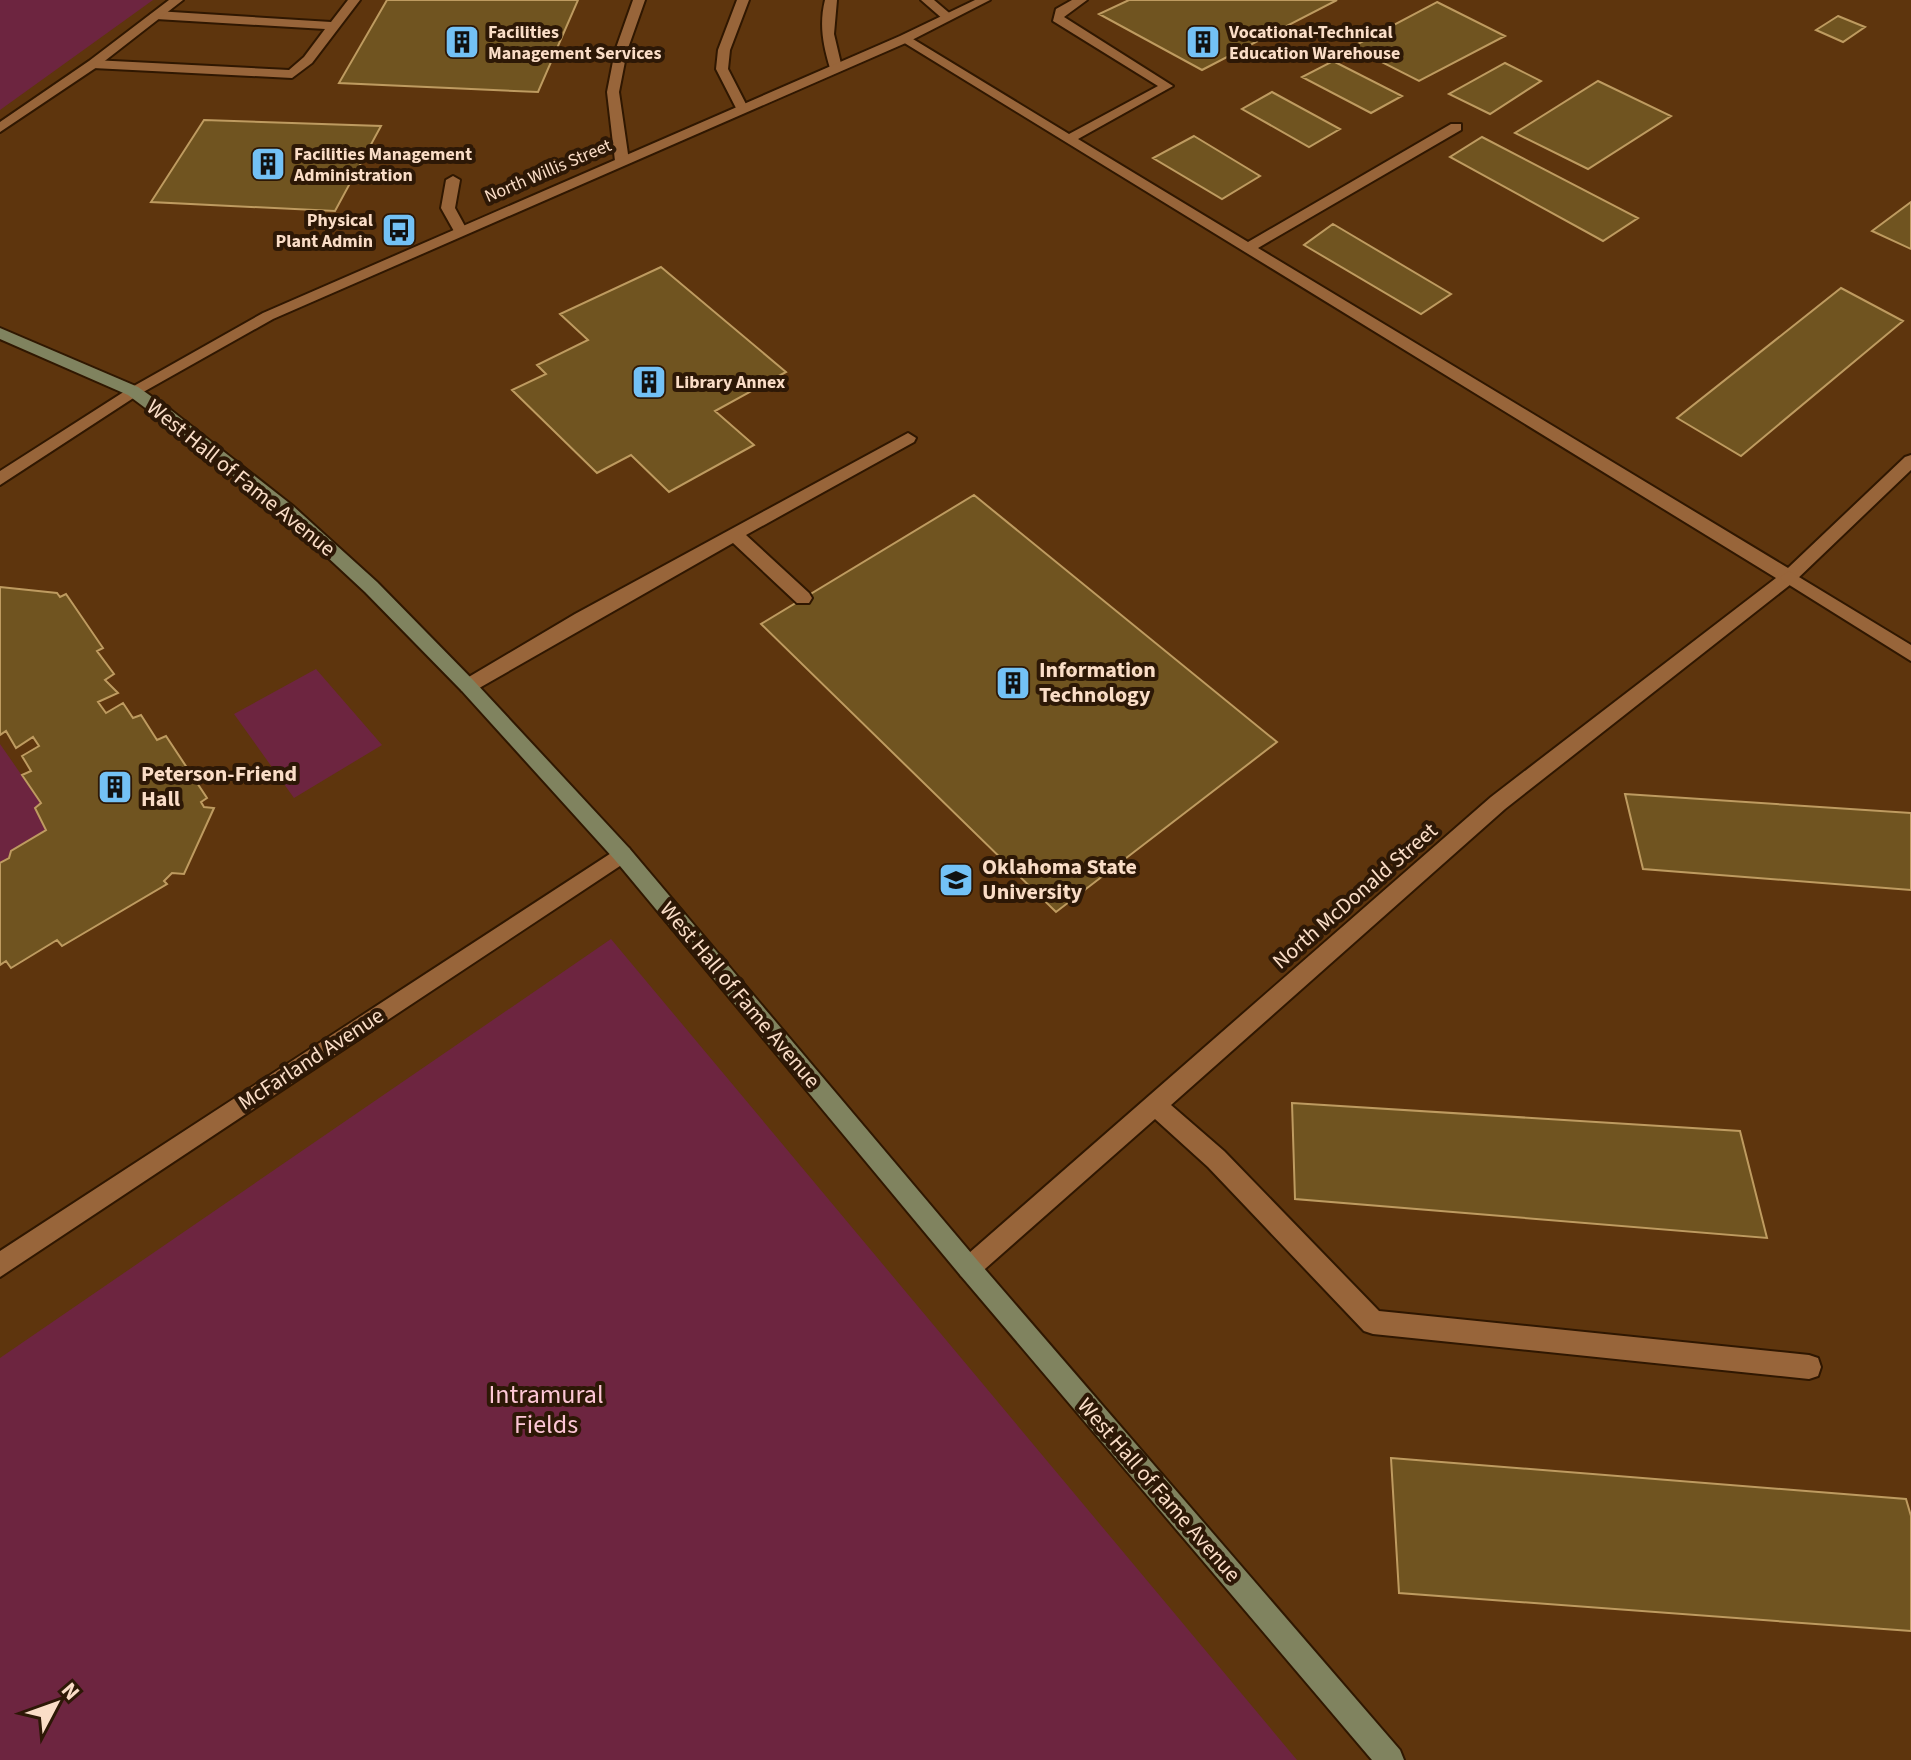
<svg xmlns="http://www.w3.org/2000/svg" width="1911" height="1760" viewBox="0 0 1911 1760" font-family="'Source Sans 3',sans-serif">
  <rect width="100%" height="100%" fill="#502c09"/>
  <path fill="#5e350d" d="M 0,0 L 1911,0 L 1911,1760 L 0,1760 Z"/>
  <path fill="#6d2540" d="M 0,0 L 153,0 L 0,110 Z
    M 316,669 L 382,745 L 294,798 L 234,714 Z
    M 0,744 L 41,803 L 35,808 L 46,830 L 0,863 Z
    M 611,939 L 1297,1760 L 0,1760 L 0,1358 Z"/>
  <path fill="#705420" stroke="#be9b60" stroke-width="2" d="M 387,0 L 578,0 L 538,92 L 339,83 Z
    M 1129,0 L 1337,0 L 1202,70 L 1099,14 Z
    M 1437,2 L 1505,36 L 1419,81 L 1352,47 Z
    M 1838,16 L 1865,27 L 1843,42 L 1816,30 Z
    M 1333,61 L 1402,96 L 1371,113 L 1302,77 Z
    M 1505,63 L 1541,81 L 1490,114 L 1449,94 Z
    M 1598,81 L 1671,116 L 1588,169 L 1515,133 Z
    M 1272,92 L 1340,129 L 1309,147 L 1242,109 Z
    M 204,120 L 381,126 L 335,211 L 151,202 Z
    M 1194,136 L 1260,176 L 1222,199 L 1153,158 Z
    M 1482,137 L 1638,218 L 1603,241 L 1450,157 Z
    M 1911,202 L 1911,249 L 1872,231 Z
    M 1333,224 L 1451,294 L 1421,314 L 1304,245 Z
    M 661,267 L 786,372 L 715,411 L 754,445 L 669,492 L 631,455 L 597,473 L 512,390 L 546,374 L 537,365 L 588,340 L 560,314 Z
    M 1841,288 L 1903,321 L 1741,456 L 1677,418 Z
    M 974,495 L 1277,742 L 1056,912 L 761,624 Z
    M 0,587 L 57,593 L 60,597 L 66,594 L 103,648 L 97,651 L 114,674 L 105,680 L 118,693 L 98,702 L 106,713 L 123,703 L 133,718 L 141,715 L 157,740 L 166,736 L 207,798 L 201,802 L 204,807 L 214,808 L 184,874 L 172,873 L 164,881 L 167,884 L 62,946 L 57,940 L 11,968 L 6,961 L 0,965 L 0,863 L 9,858 L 11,851 L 46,830 L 35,808 L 41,803 L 22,775 L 31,771 L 22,756 L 39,746 L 33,737 L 16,748 L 6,731 L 0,735 Z
    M 1625,794 L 1911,813 L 1911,890 L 1643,869 Z
    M 1292,1103 L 1740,1131 L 1767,1238 L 1295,1199 Z
    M 1391,1458 L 1906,1499 L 1911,1516 L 1911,1631 L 1399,1593 Z"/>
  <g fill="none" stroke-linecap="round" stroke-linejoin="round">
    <g stroke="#2f1701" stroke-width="4">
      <path id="lane" d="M 348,0 L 360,0 L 312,63 L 292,78 L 93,68 L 87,64 L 93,60 L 289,70 L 304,57 L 325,29 L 156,19 L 150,15 L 156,11 L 331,22 Z
        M 633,0 L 645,0 L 627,51 L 619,92 L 629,161 L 622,165 L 615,161 L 607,92 L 615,51 Z
        M 737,0 L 749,0 L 730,50 L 728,69 L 748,108 L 742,112 L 736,108 L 716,69 L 718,50 Z
        M 825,0 L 837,0 L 834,34 L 842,68 L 836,72 L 830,68 C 823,45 819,24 825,0 Z
        M 921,0 L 934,0 L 954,17 L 944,20 Z
        M 1072,0 L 1087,0 L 1064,17 L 1173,86 L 1078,139 L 1248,242 L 1451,124 L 1461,124 L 1461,130 L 1258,248 L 1788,568 L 1905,457 L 1911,455 L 1911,470 L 1795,581 L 1505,809 L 1171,1105 L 1224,1151 L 1379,1311 L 1809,1355 L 1818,1358 L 1821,1367 L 1818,1376 L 1809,1379 L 1373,1334 L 1364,1331 L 1208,1167 L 1155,1119 L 977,1276 L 969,1280 L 961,1276 L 957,1268 L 961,1260 L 1491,797 L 1776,578 L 898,39 L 908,36 L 1069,134 L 1158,86 L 1053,21 L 1056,9 Z
        M 453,176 L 460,180 L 455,208 L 467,230 L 460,234 L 455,233 L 441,208 L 446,180 Z
        M 133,386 L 138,387 L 138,395 L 0,485 L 0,471 Z
        M 908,433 L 916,438 L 914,442 L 746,535 L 809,593 L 812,598 L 809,603 L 797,603 L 733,543 L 474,691 L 462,691 L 459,686 L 462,681 L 575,614 Z"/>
    </g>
    <g stroke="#2f1701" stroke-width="4">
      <path id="street" d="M 169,0 L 183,0 L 97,67 L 0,132 L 0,122 L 89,61 Z
        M 975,0 L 990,0 L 908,42 L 273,319 L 138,395 L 128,395 L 125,391 L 263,313 L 900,36 Z
        M 1789,571 L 1911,645 L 1911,661 L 1783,581 L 1780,577 Z
        M 622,846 L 629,848 L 632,854 L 629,860 L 0,1277 L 0,1251 Z"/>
    </g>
    <g stroke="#2f1701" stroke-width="4">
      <path id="secondary" d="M 0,328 L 138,387 L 172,411 L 293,506 L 377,582 L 474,681 L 629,848 L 977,1260 L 1400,1750 L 1404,1760 L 1372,1760 L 961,1276 L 615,860 L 462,691 L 365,592 L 281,514 L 160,419 L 128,395 L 0,339 Z"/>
    </g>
    <use href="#lane" fill="#98653a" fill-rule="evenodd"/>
    <use href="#street" fill="#98653a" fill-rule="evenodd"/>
    <use href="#secondary" fill="#80835f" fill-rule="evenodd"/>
  </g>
  <defs>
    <g id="building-square" transform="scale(1.8)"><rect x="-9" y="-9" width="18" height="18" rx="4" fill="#73c1f5" stroke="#2d1806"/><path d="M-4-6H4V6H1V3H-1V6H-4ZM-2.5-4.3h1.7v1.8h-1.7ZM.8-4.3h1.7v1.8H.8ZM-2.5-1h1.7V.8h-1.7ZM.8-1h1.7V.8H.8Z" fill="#111"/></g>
    <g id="bus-square" transform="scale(1.8)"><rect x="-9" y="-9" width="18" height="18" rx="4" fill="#73c1f5" stroke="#2d1806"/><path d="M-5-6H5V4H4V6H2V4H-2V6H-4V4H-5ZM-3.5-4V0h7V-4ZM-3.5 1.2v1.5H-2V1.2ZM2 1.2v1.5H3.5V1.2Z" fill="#111"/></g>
    <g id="university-square" transform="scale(1.8)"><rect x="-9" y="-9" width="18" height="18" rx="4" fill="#73c1f5" stroke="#2d1806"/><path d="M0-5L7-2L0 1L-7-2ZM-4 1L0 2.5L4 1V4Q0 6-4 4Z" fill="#111"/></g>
  </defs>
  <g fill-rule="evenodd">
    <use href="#building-square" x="462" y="42"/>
    <use href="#building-square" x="1203" y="42"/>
    <use href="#building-square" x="268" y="164"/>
    <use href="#bus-square" x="399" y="230"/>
    <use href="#building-square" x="649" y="382"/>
    <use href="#building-square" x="1013" y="683"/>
    <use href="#building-square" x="115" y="787"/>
    <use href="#university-square" x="956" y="880"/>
  </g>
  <g text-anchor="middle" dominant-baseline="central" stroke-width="8" stroke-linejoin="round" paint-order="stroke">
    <g font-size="18" font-weight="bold" fill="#faddc7" stroke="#2d1806" text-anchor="start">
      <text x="488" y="32">Facilities<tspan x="488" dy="21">Management Services</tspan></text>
      <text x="1229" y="32">Vocational-Technical<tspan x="1229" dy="21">Education Warehouse</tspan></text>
      <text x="294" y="154">Facilities Management<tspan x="294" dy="21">Administration</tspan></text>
      <text x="373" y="220" text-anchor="end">Physical<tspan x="373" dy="21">Plant Admin</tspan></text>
      <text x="675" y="382">Library Annex</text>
    </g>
    <g font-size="18" fill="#faddc7" stroke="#2d1806">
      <text transform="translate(548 171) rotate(-23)">North Willis Street</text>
    </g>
    <g font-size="22" fill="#faddc7" stroke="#2d1806">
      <text transform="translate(241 478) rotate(39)">West Hall of Fame Avenue</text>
      <text transform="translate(1355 896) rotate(-41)">North McDonald Street</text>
      <text transform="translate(740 995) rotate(50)">West Hall of Fame Avenue</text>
      <text transform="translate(311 1059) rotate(-33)">McFarland Avenue</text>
      <text transform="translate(1159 1490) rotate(49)">West Hall of Fame Avenue</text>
    </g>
    <g font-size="22" font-weight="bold" fill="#faddc7" stroke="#2d1806" text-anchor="start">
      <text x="1039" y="670">Information<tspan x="1039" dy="25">Technology</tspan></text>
      <text x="141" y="774">Peterson-Friend<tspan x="141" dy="25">Hall</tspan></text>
      <text x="982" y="867">Oklahoma State<tspan x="982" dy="25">University</tspan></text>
    </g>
    <g font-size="26" fill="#fdc7d6" stroke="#2d1806">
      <text x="546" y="1394">Intramural<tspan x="546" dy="30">Fields</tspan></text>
    </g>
  </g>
  <g transform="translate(56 1704) rotate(49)" stroke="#2d1806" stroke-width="6" paint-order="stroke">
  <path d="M0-6L14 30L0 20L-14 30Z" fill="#faddc7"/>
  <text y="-12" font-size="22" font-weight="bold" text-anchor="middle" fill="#faddc7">N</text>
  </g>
</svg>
